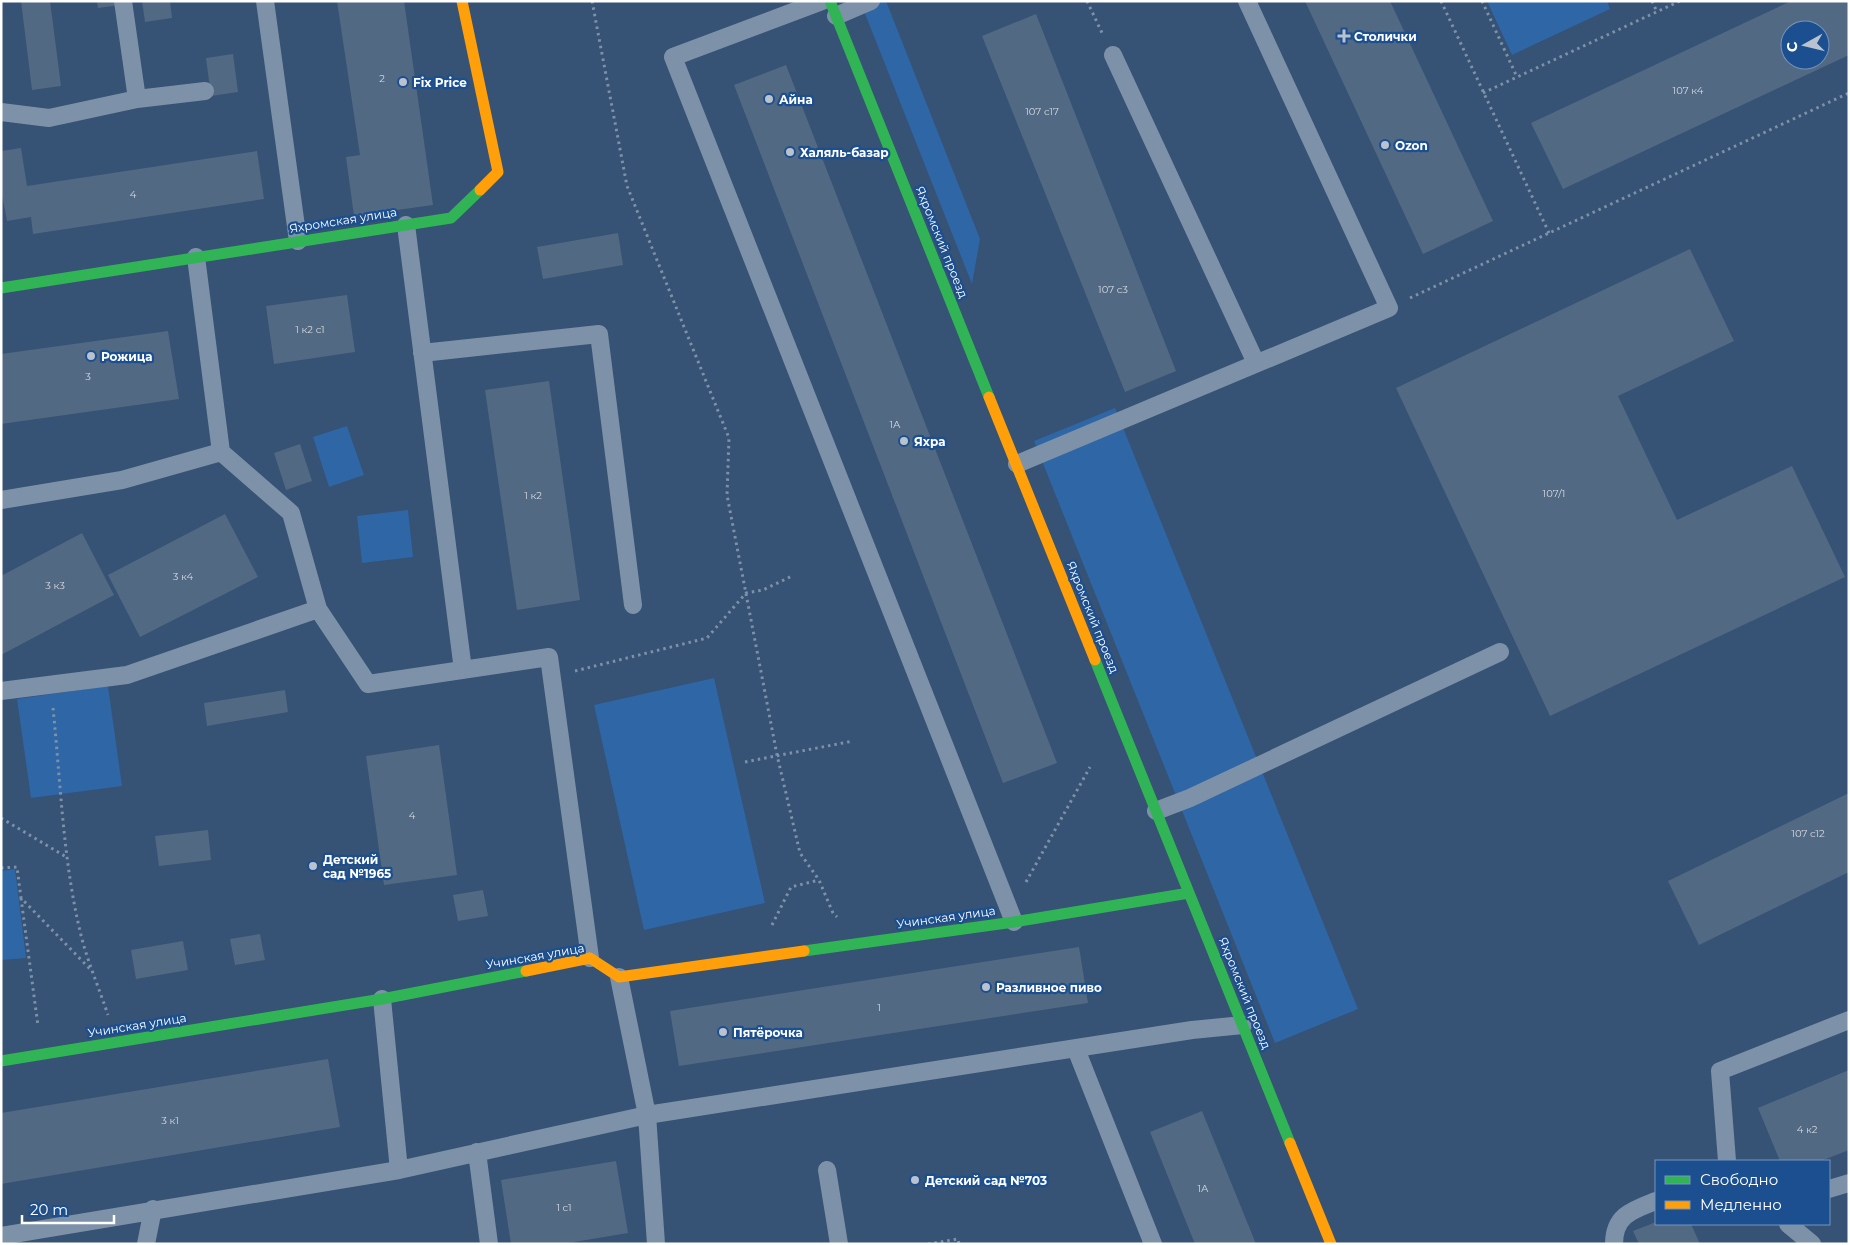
<svg xmlns="http://www.w3.org/2000/svg" width="1850" height="1245" viewBox="0 0 1850 1245" font-family="Montserrat,sans-serif">
  <rect width="100%" height="100%" fill="#365274"/>
  <path fill="#2f66a5" d="M 860,1 L 886,1 L 980,239 L 972,284 Z
    M 1487,1 L 1607,1 L 1610,9 L 1512,55 Z
    M 1115,408 L 1358,1009 L 1275,1043 L 1034,441 Z
    M 347,426 L 364,475 L 329,487 L 313,437 Z
    M 408,510 L 413,557 L 362,563 L 357,516 Z
    M 714,678 L 765,903 L 644,930 L 594,705 Z
    M 108,686 L 122,786 L 31,798 L 17,699 Z
    M 15,869 L 26,958 L 1,960 L 1,871 Z"/>
  <path fill="#526984" fill-rule="evenodd" d="M 21,1 L 50,1 L 61,86 L 32,90 Z
    M 97,1 L 120,1 L 120,5 L 98,8 Z
    M 142,1 L 170,1 L 172,18 L 145,22 Z
    M 337,1 L 404,1 L 433,205 L 354,216 L 346,157 L 360,155 Z
    M 1305,1 L 1390,1 L 1493,221 L 1423,254 Z
    M 1791,1 L 1849,1 L 1849,55 L 1563,189 L 1531,123 ZM 1790,30 L 1820,30 L 1820,60 L 1790,60 Z
    M 1036,14 L 1176,371 L 1125,392 L 982,36 Z
    M 233,54 L 238,92 L 211,96 L 206,58 Z
    M 786,65 L 1057,763 L 1003,783 L 734,85 Z
    M 21,148 L 27,186 L 257,151 L 264,199 L 33,234 L 31,217 L 7,221 L 1,190 L 1,151 Z
    M 618,233 L 623,265 L 543,279 L 537,247 Z
    M 1690,249 L 1734,341 L 1618,396 L 1677,520 L 1792,466 L 1845,577 L 1550,716 L 1396,388 Z
    M 347,295 L 355,352 L 274,364 L 266,306 Z
    M 168,331 L 179,399 L 1,424 L 1,354 Z
    M 549,381 L 580,600 L 517,610 L 485,390 Z
    M 300,444 L 312,481 L 286,490 L 274,453 Z
    M 225,514 L 258,577 L 140,637 L 108,575 Z
    M 82,533 L 114,595 L 1,655 L 1,576 Z
    M 285,690 L 288,712 L 207,726 L 204,703 Z
    M 439,745 L 457,875 L 384,885 L 366,756 Z
    M 1849,793 L 1849,872 L 1699,945 L 1668,881 Z
    M 208,830 L 211,860 L 159,866 L 155,836 Z
    M 483,890 L 488,916 L 458,921 L 453,895 Z
    M 260,934 L 265,960 L 235,965 L 230,939 Z
    M 183,941 L 188,970 L 136,979 L 131,950 Z
    M 1079,947 L 1088,1003 L 679,1066 L 670,1011 Z
    M 328,1059 L 340,1127 L 1,1184 L 1,1113 Z
    M 1849,1070 L 1849,1150 L 1821,1161 L 1780,1161 L 1758,1108 Z
    M 1202,1111 L 1256,1244 L 1195,1244 L 1150,1132 Z
    M 616,1161 L 628,1233 L 562,1244 L 511,1244 L 501,1180 Z
    M 1656,1222 L 1656,1224 L 1691,1224 L 1700,1244 L 1639,1244 L 1633,1231 Z"/>
  <g fill="none" stroke-linecap="round" stroke-linejoin="round">
    <path stroke="#7d92a8" stroke-width="3" stroke-dasharray="2.5 4" stroke-linecap="butt" d="M 592,1 L 627,186 L 729,438 L 727,495 L 777,755 L 800,853 L 819,880 L 833,913 L 837,917
      M 1087,1 L 1103,35
      M 1441,1 L 1549,233
      M 1482,1 L 1517,77
      M 1652,1 L 1657,12
      M 1483,93 L 1680,1
      M 1410,298 L 1849,93
      M 575,671 L 707,638 L 746,593 L 763,590 L 792,576
      M 53,708 C 61,785 63,867 83,943 C 90,967 100,991 108,1015
      M 745,762 L 853,741
      M 1,818 L 68,858
      M 1,868 L 17,867 L 21,898 L 91,970
      M 1026,882 L 1090,767
      M 21,898 L 38,1026
      M 772,925 L 791,887 L 819,880
      M 928,1244 L 958,1239 L 959,1244"/>
    <path stroke="#7d92a8" stroke-width="18" d="M 123,1 L 137,99
      M 265,1 L 298,241
      M 822,1 L 673,57 L 1014,922
      M 836,16 L 871,1
      M 1113,55 L 1256,363
      M 1,112 L 49,118 L 137,99 L 205,91
      M 406,225 L 463,670
      M 196,257 L 221,452 L 291,513 L 318,609 L 368,684 L 549,657 L 590,958
      M 422,353 L 599,334 L 633,605
      M 1017,464 L 1389,308 L 1247,1
      M 1,500 L 122,480 L 221,452
      M 1,691 L 127,675 L 318,609
      M 1156,811 L 1190,798 L 1500,652
      M 619,977 L 647,1115 L 1192,1030 L 1243,1025
      M 1076,1049 L 1153,1244
      M 477,1152 L 489,1244
      M 1727,1161 L 1720,1071 L 1849,1020
      M 399,1170 L 647,1115 L 656,1244
      M 827,1170 L 839,1244
      M 1829,1189 L 1849,1183
      M 1788,1224 L 1812,1244
      M 1,1236 L 399,1170 L 382,999
      M 146,1244 L 153,1209
      M 1614,1244 C 1614,1215 1633,1210 1656,1201"/>
    <path stroke="#30b455" stroke-width="11" d="M 830,1 L 989,397
      M 1,288 L 451,218 L 480,190
      M 1095,660 L 1290,1143
      M 804,951 L 1014,922 L 1189,893
      M 1,1061 L 382,999 L 526,971"/>
    <path stroke="#ff9f0a" stroke-width="11" d="M 462,1 L 498,172 L 480,190
      M 989,397 L 1095,660
      M 526,971 L 590,958 L 619,977 L 804,951
      M 1290,1143 L 1331,1244"/>
  </g>
  <g fill="#b9c2ce" stroke="#1b4f8f" stroke-width="2">
    <path d="M1341.5 28.5h5v5h5v5h-5v5h-5v-5h-5v-5h5z"/>
    <circle cx="403" cy="82" r="5"/>
    <circle cx="769" cy="99" r="5"/>
    <circle cx="1385" cy="145" r="5"/>
    <circle cx="790" cy="152" r="5"/>
    <circle cx="91" cy="356" r="5"/>
    <circle cx="904" cy="441" r="5"/>
    <circle cx="313" cy="866" r="5"/>
    <circle cx="986" cy="987" r="5"/>
    <circle cx="723" cy="1032" r="5"/>
    <circle cx="915" cy="1180" r="5"/>
  </g>
  <g text-anchor="middle" dominant-baseline="central" stroke-width="4.5" stroke-linejoin="round" paint-order="stroke">
    <g font-size="10" fill="#d4dae0">
      <text x="382" y="78">2</text>
      <text x="1688" y="90">107 к4</text>
      <text x="1042" y="111">107 с17</text>
      <text x="133" y="194">4</text>
      <text x="1113" y="289">107 с3</text>
      <text x="310" y="329">1 к2 с1</text>
      <text x="88" y="376">3</text>
      <text x="895" y="424">1А</text>
      <text x="1554" y="493">107/1</text>
      <text x="533" y="495">1 к2</text>
      <text x="183" y="576">3 к4</text>
      <text x="55" y="585">3 к3</text>
      <text x="412" y="815">4</text>
      <text x="1808" y="833">107 с12</text>
      <text x="879" y="1007">1</text>
      <text x="170" y="1120">3 к1</text>
      <text x="1807" y="1129">4 к2</text>
      <text x="1203" y="1188">1А</text>
      <text x="564" y="1207">1 с1</text>
    </g>
    <g font-size="12" font-weight="bold" fill="#fff" stroke="#1b4f8f" text-anchor="start">
      <text x="1354" y="36">Столички</text>
      <text x="413" y="82">Fix Price</text>
      <text x="779" y="99">Айна</text>
      <text x="1395" y="145">Ozon</text>
      <text x="800" y="152">Халяль-базар</text>
      <text x="101" y="356">Рожица</text>
      <text x="914" y="441">Яхра</text>
      <text x="323" y="859">Детский<tspan x="323" dy="14">сад №1965</tspan></text>
      <text x="996" y="987">Разливное пиво</text>
      <text x="733" y="1032">Пятёрочка</text>
      <text x="925" y="1180">Детский сад №703</text>
    </g>
    <g font-size="12" fill="#fff" stroke="#1b4f8f">
      <text transform="translate(343 220) rotate(-9)">Яхромская улица</text>
      <text transform="translate(942 242) rotate(68)">Яхромский проезд</text>
      <text transform="translate(1093 617) rotate(68)">Яхромский проезд</text>
      <text transform="translate(946 917) rotate(-8)">Учинская улица</text>
      <text transform="translate(535 956) rotate(-10)">Учинская улица</text>
      <text transform="translate(1245 993) rotate(68)">Яхромский проезд</text>
      <text transform="translate(137 1025) rotate(-9)">Учинская улица</text>
    </g>
  </g>
  <rect width="1850" height="1245" fill="none" stroke="#ffffff" stroke-width="5"/>
  <rect x="1655" y="1160" width="175" height="65" fill="#1b4f8f" stroke="#7695bc"/>
  <rect x="1665" y="1176" width="25" height="8" fill="#30b455" stroke="#7695bc"/>
  <text x="1700" y="1185" font-size="15" fill="#ffffff">Свободно</text>
  <rect x="1665" y="1201" width="25" height="8" fill="#ff9f0a" stroke="#7695bc"/>
  <text x="1700" y="1210" font-size="15" fill="#ffffff">Медленно</text>
  <g transform="translate(1805 45) rotate(262)"><circle r="24" fill="#1b4f8f" stroke="#7695bc"/>
  <path d="M0-4L9 19L0 12L-9 19Z" fill="#b9c2ce"/>
  <text y="-8" font-size="14" font-weight="bold" text-anchor="middle" fill="#ffffff">С</text>
  </g>
  <path d="M22 1215v8h92v-8" fill="none" stroke="#ffffff" stroke-width="2.5"/>
  <text x="30" y="1215" font-size="15" fill="#ffffff" stroke="#1b4f8f" stroke-width="4" paint-order="stroke">20 m</text>
</svg>
